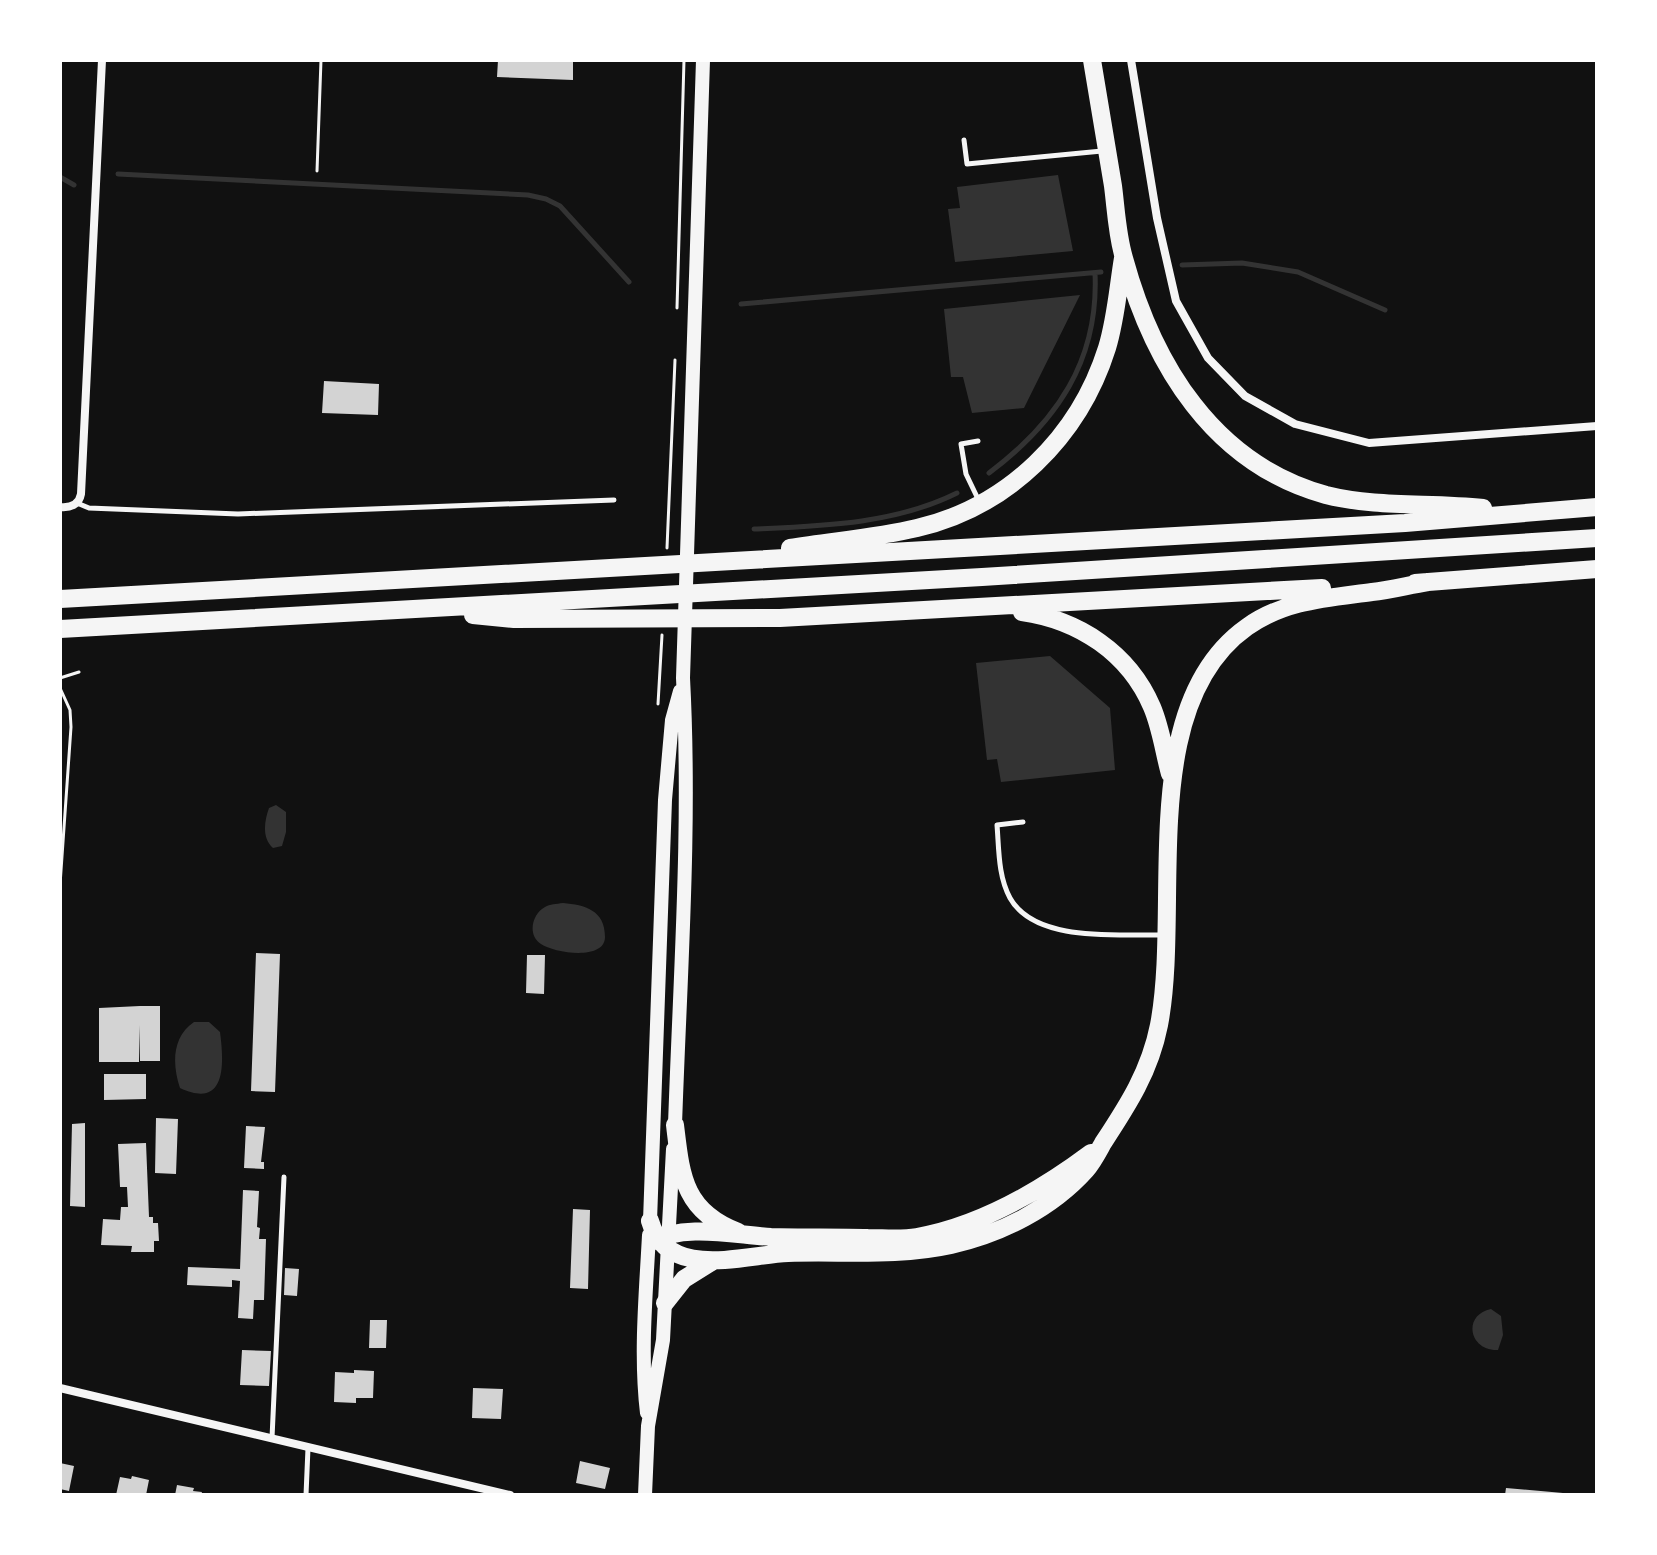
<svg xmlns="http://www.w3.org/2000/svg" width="1657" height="1555" viewBox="0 0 1657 1555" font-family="'Golos Text',sans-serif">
  <rect width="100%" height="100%" fill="#111"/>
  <path fill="#333" d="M 1058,175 L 1073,251 L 955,262 L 948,209 L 960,208 L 957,187 Z
    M 1080,295 L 1024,408 L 972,413 L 963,377 L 951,377 L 944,309 Z
    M 1050,656 L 1110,708 L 1115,770 L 1001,782 L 997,759 L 987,760 L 976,663 Z
    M 276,805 L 286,812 L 286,832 L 282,846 L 273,848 C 262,838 264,822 269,808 Z
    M 563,903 C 585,905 605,910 605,937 C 605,961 554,953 541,944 C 527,935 532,914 545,907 C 550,904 556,904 563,903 Z
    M 194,1022 L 209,1022 L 220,1032 C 224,1063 227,1110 180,1088 C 172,1064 172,1037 194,1022 Z
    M 1491,1309 L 1501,1316 L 1503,1335 L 1498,1350 C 1469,1351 1462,1315 1491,1309 Z"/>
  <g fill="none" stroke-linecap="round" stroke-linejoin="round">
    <path stroke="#333" stroke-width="5" d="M 118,174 L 528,195 L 546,199 L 560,206 L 629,282
      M 60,177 L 74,185
      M 1182,265 L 1242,263 L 1298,272 L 1385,310
      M 741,304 L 1101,272
      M 989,473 C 1057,422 1099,360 1095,273
      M 754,529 C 822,526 895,524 957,493"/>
  </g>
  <path fill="#d3d3d3" d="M 498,60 L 573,62 L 573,80 L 497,77 Z
    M 324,381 L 379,384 L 378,415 L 322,413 Z
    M 256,953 L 280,954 L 275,1092 L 251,1091 Z
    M 527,955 L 545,955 L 544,994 L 526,993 Z
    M 140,1006 L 160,1006 L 160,1061 L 140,1061 L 139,1025 L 139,1062 L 99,1062 L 99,1008 Z
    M 104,1074 L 146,1074 L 146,1099 L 104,1100 Z
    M 156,1118 L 178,1119 L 176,1174 L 155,1173 Z
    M 85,1123 L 85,1207 L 70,1206 L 72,1124 Z
    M 246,1126 L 265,1127 L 261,1162 L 264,1162 L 264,1169 L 244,1168 Z
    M 146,1143 L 149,1217 L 153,1217 L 153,1223 L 158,1223 L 159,1241 L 154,1241 L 154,1252 L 131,1252 L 132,1246 L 101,1245 L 103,1219 L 120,1220 L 121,1207 L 128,1207 L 127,1187 L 120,1187 L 118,1144 Z
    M 243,1190 L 259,1191 L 257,1227 L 260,1228 L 259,1239 L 266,1239 L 264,1300 L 254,1300 L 253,1319 L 238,1318 L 240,1281 L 232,1280 L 232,1287 L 187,1285 L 188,1267 L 240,1269 Z
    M 573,1209 L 590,1210 L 588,1289 L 570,1288 Z
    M 285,1268 L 299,1269 L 297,1296 L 284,1295 Z
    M 370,1320 L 387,1320 L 386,1348 L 369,1348 Z
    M 242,1350 L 271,1351 L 269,1386 L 240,1385 Z
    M 354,1370 L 374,1371 L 373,1398 L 356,1398 L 356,1403 L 334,1402 L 335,1372 L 354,1373 Z
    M 473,1388 L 503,1389 L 501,1419 L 472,1418 Z
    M 580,1461 L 610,1468 L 605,1489 L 576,1483 Z
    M 60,1463 L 74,1466 L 69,1491 L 60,1489 Z
    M 132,1476 L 149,1480 L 146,1495 L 116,1495 L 120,1477 L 131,1479 Z
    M 177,1485 L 194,1488 L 193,1491 L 202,1492 L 201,1495 L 175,1495 Z
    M 1506,1488 L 1563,1493 L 1563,1495 L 1505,1495 Z"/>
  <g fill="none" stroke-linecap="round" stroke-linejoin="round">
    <path stroke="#f5f5f5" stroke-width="3" d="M 317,171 L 321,60
      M 677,308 L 684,60
      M 667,548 L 675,360
      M 60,678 L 79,672
      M 60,688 L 70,710 L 71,727 L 60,885
      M 658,704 L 662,635"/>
    <path stroke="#f5f5f5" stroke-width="5" d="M 964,140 L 967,164 L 1102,151
      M 978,441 L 961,444 L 966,474 L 979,501
      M 77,503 L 89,508 L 238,514 L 614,500
      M 1023,822 L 997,825 C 999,849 998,876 1010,898 C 1035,943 1119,934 1162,935
      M 272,1438 L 284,1177
      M 306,1495 L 308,1448"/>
    <path stroke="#f5f5f5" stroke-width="8" d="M 1131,60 L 1157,218 L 1176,301 L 1208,358 L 1245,396 L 1295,424 L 1369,443 L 1597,426
      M 60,507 C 70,508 79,505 81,494 L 102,60
      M 60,1388 L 510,1495"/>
    <path stroke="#f5f5f5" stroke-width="14" d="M 647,1413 C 640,1354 646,1294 649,1235
      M 645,1495 L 648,1426 L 663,1340 L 673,1149"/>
    <path stroke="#f5f5f5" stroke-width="14" d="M 675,1125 C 680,976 691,827 683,678 L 703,60
      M 650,1221 L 665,800 L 672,720 L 680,691"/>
    <path stroke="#f5f5f5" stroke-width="18" d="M 1092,60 C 1099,102 1106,144 1113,186 C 1116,209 1117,235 1124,258 C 1153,364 1213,464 1326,495 C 1378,508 1431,502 1483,508
      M 790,548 C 832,541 875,538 917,528 C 1008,507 1079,437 1107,348 C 1116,319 1118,288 1123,258
      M 1415,583 L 1597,569
      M 60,599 L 1405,523 L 1597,507
      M 1022,612 C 1079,620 1129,653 1152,707 C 1161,728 1164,752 1170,774
      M 473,615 L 514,619 L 780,618 L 1322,588
      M 60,629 L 982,577 L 1597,538
      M 675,1125 C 681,1175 683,1211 738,1232
      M 650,1221 C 667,1281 743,1255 788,1253 C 842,1251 897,1257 951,1245 C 1001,1234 1052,1208 1086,1170 C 1093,1162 1098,1152 1103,1143 C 1128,1105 1150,1071 1159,1025 C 1182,905 1135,706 1247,627 C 1285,600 1328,598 1372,592 C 1391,590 1409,585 1428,582
      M 651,1242 C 684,1223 734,1235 771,1237 C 803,1238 836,1237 868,1238 C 884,1238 901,1240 917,1237 C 980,1226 1040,1191 1091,1153
      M 665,1303 L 684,1279 L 713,1261"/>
  </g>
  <rect width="1657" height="1555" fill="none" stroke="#ffffff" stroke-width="124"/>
</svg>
